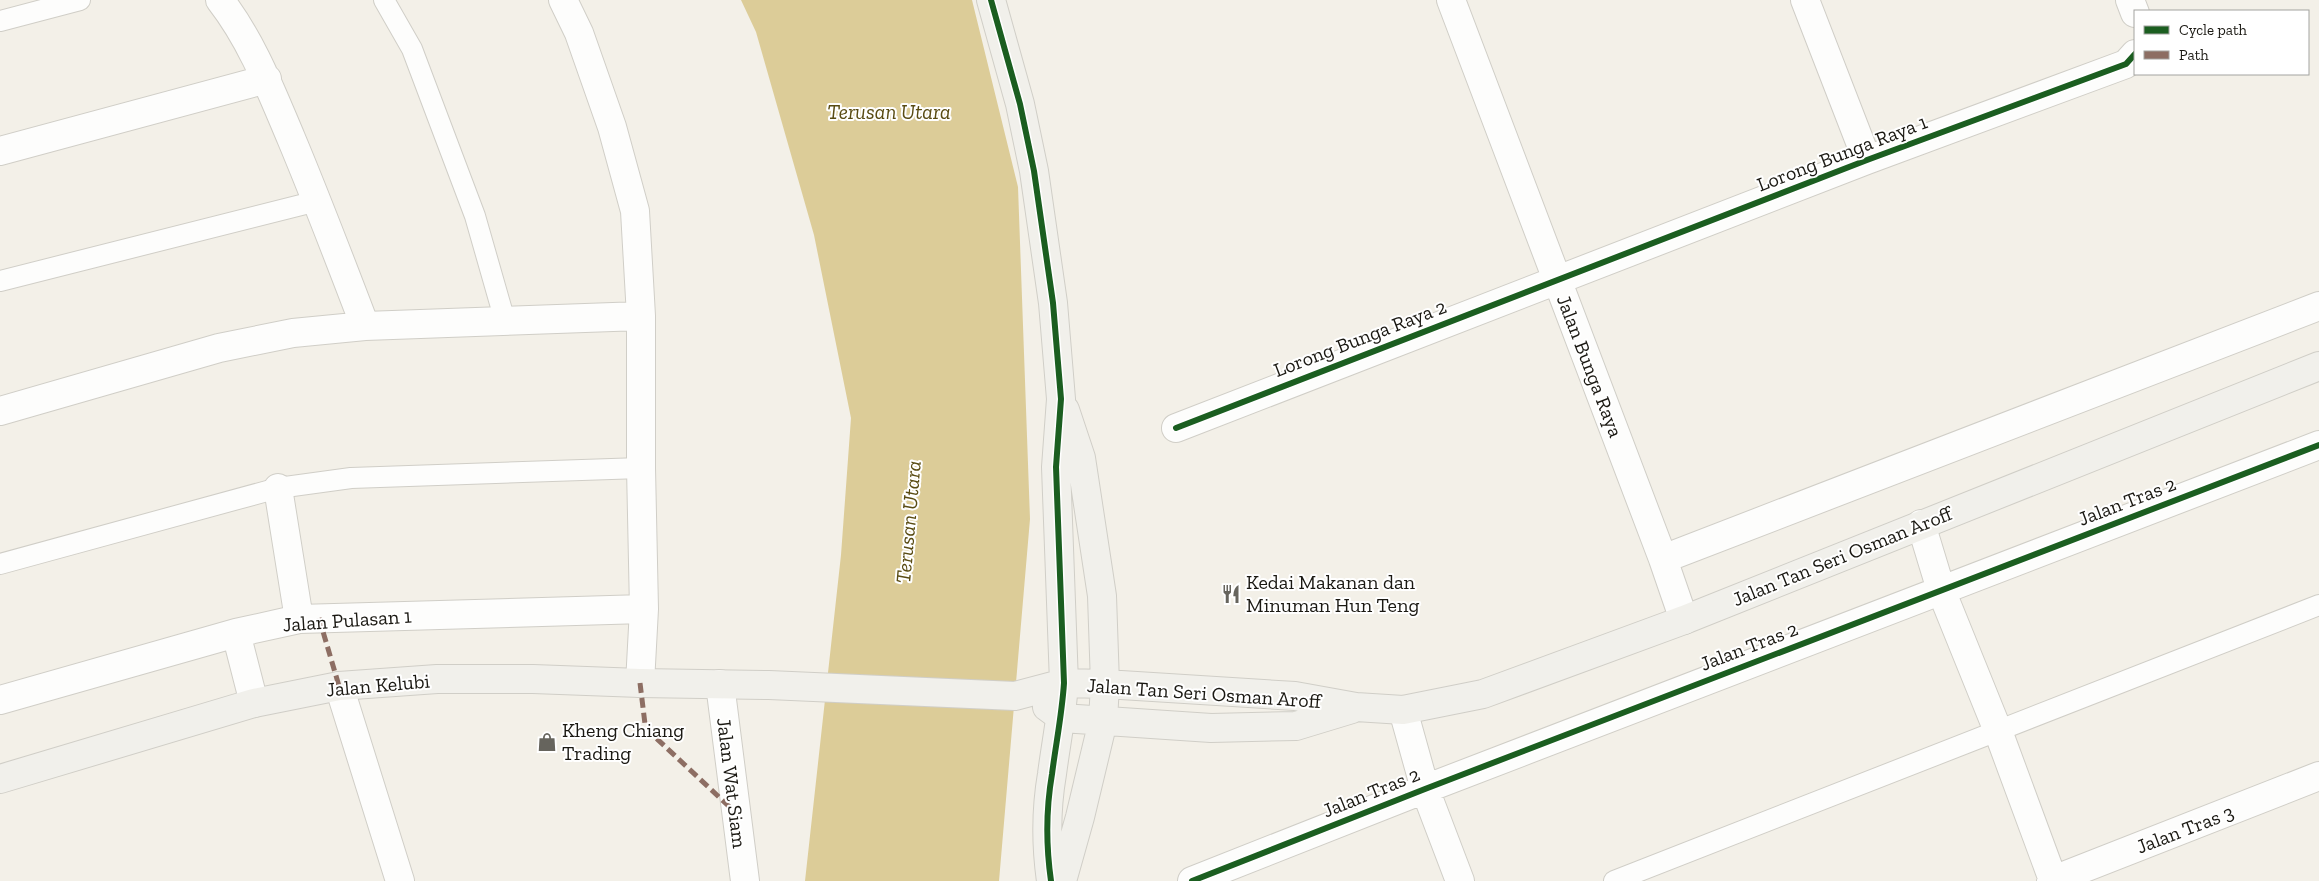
<svg xmlns="http://www.w3.org/2000/svg" width="2319" height="881" viewBox="0 0 2319 881" font-family="'Zilla Slab',serif">
  <rect width="100%" height="100%" fill="#f3f0e8"/>
  <path fill="#dccc98" d="M 741,0 L 972,0 L 1018,187 L 1030,519 L 999,881 L 805,881 L 841,555 L 851,418 L 814,235 L 756,32 Z"/>
  <g fill="none" stroke-linecap="round" stroke-linejoin="round">
    <g stroke="#d0cec7" stroke-width="22">
      <path id="lane" d="M 384,0 L 412,49 L 475,216 L 505,321
        M 0,21 L 80,0
        M 0,281 L 317,201
        M 0,564 L 278,488 L 351,478 L 641,468
        M 1614,881 L 2319,605"/>
    </g>
    <g stroke="#d0cec7" stroke-width="30">
      <path id="street" d="M 220,0 C 252,41 271,91 291,138 C 317,200 341,263 365,326
        M 563,0 L 579,33 L 612,127 L 635,211 L 641,316 L 641,468 L 644,609 L 640,683
        M 1451,0 L 1663,559 L 1684,620
        M 1805,0 L 1867,160
        M 2130,0 L 2135,13
        M 0,151 L 267,79
        M 0,411 L 219,348 L 293,333 L 365,326 L 641,316
        M 1176,428 L 1867,160 L 2126,64 L 2135,54
        M 278,488 L 299,619
        M 1921,524 L 1941,590 L 1998,731 L 2053,880
        M 1663,559 L 2319,306
        M 236,633 L 254,703
        M 720,684 L 745,881
        M 339,686 L 400,881
        M 0,700 L 236,633 L 299,619 L 644,609
        M 1403,710 L 1425,789 L 1460,881
        M 1192,881 L 1425,789 L 2319,445
        M 2051,881 L 2319,776"/>
    </g>
    <g stroke="#d0cec7" stroke-width="30">
      <path id="secondary" d="M 991,0 L 1020,104 L 1034,171 L 1053,303 L 1061,399 L 1056,467 L 1064,683 C 1062,714 1056,743 1052,774 C 1046,809 1046,846 1051,881
        M 1047,707 L 1062,718 L 1211,728 L 1296,726 L 1352,709
        M 0,779 L 254,703 L 339,686 L 437,679 L 533,679 L 640,683 L 769,685 L 1015,696 L 1064,683 L 1105,684 L 1295,696 L 1356,707 L 1403,710 L 1483,694 L 1684,620 L 2319,366
        M 1062,881 L 1080,817 L 1103,721 L 1105,684 L 1102,596 L 1081,458 L 1065,410"/>
    </g>
    <use href="#lane" stroke="#fdfdfc" stroke-width="20"/>
    <use href="#street" stroke="#fdfdfc" stroke-width="28"/>
    <use href="#secondary" stroke="#f1f0eb" stroke-width="28"/>
    <path stroke="#8d6e63" stroke-width="5" stroke-dasharray="10 5" stroke-linecap="butt" d="M 319,618 L 339,686
      M 640,683 L 645,724 L 655,737 L 735,812"/>
    <g stroke="#fff" stroke-width="9">
      <path id="cycleway" d="M 991,0 L 1020,104 L 1034,171 L 1053,303 L 1061,399 L 1056,467 L 1064,683 C 1062,714 1056,743 1052,774 C 1046,809 1046,846 1051,881
        M 1176,428 L 1867,160 L 2126,64 L 2135,54
        M 1192,881 L 1425,789 L 2319,445"/>
    </g>
    <use href="#cycleway" stroke="#1b5e20" stroke-width="6"/>
  </g>
  <defs>
    <g id="restaurant-bare" transform="scale(1.5)"><path d="M-5-6h1v4h1v-4h1v4h1v-4h1v5L-1.5 .5V6h-2V.5L-5-1ZM5-6V6H3V1.5H1.5Q1.5-4 5-6Z" fill="#66645d" stroke="#fff" stroke-width="2.5" paint-order="stroke"/></g>
    <g id="shop-bare" transform="scale(1.5)"><path d="M-5-2.5h2.3a2.7 3.5 0 0 1 5.4 0H5L5.5 6h-11ZM-1.5-2.5h3a1.5 2.3 0 0 0-3 0Z" fill="#66645d" stroke="#fff" stroke-width="2.5" paint-order="stroke"/></g>
  </defs>
  <g fill-rule="evenodd">
    <use href="#restaurant-bare" x="1231" y="594"/>
    <use href="#shop-bare" x="547" y="742"/>
  </g>
  <g text-anchor="middle" dominant-baseline="central" stroke-width="4" stroke-linejoin="round" paint-order="stroke">
    <g font-size="20" fill="#1a1812" stroke="#fff">
      <text transform="translate(1842 153) rotate(-21)">Lorong Bunga Raya 1</text>
      <text transform="translate(1360 338) rotate(-21)">Lorong Bunga Raya 2</text>
      <text transform="translate(1590 366) rotate(69)">Jalan Bunga Raya</text>
      <text transform="translate(2127 501) rotate(-21)">Jalan Tras 2</text>
      <text transform="translate(1842 556) rotate(-22)">Jalan Tan Seri Osman Aroff</text>
      <text transform="translate(347 620) rotate(-4)">Jalan Pulasan 1</text>
      <text transform="translate(1749 646) rotate(-21)">Jalan Tras 2</text>
      <text transform="translate(378 685) rotate(-5)">Jalan Kelubi</text>
      <text transform="translate(1204 693) rotate(4)">Jalan Tan Seri Osman Aroff</text>
      <text transform="translate(732 783) rotate(83)">Jalan Wat Siam</text>
      <text transform="translate(1371 792) rotate(-22)">Jalan Tras 2</text>
      <text transform="translate(2185 829) rotate(-21)">Jalan Tras 3</text>
    </g>
    <g font-size="20" fill="#1a1812" stroke="#fff" text-anchor="start">
      <text x="1246" y="582">Kedai Makanan dan<tspan x="1246" dy="23">Minuman Hun Teng</tspan></text>
      <text x="562" y="730">Kheng Chiang<tspan x="562" dy="23">Trading</tspan></text>
    </g>
    <g font-size="21" font-style="italic" fill="#594b12" stroke="#fff">
      <text x="889" y="111">Terusan Utara</text>
      <text transform="translate(908 522) rotate(-85)">Terusan Utara</text>
    </g>
  </g>
  <rect x="2134" y="10" width="175" height="65" fill="#ffffff" stroke="#a3a3a0"/>
  <rect x="2144" y="26" width="25" height="8" fill="#1b5e20" stroke="#a3a3a0"/>
  <text x="2179" y="35" font-size="15" fill="#1a1812">Cycle path</text>
  <rect x="2144" y="51" width="25" height="8" fill="#8d6e63" stroke="#a3a3a0"/>
  <text x="2179" y="60" font-size="15" fill="#1a1812">Path</text>
</svg>
